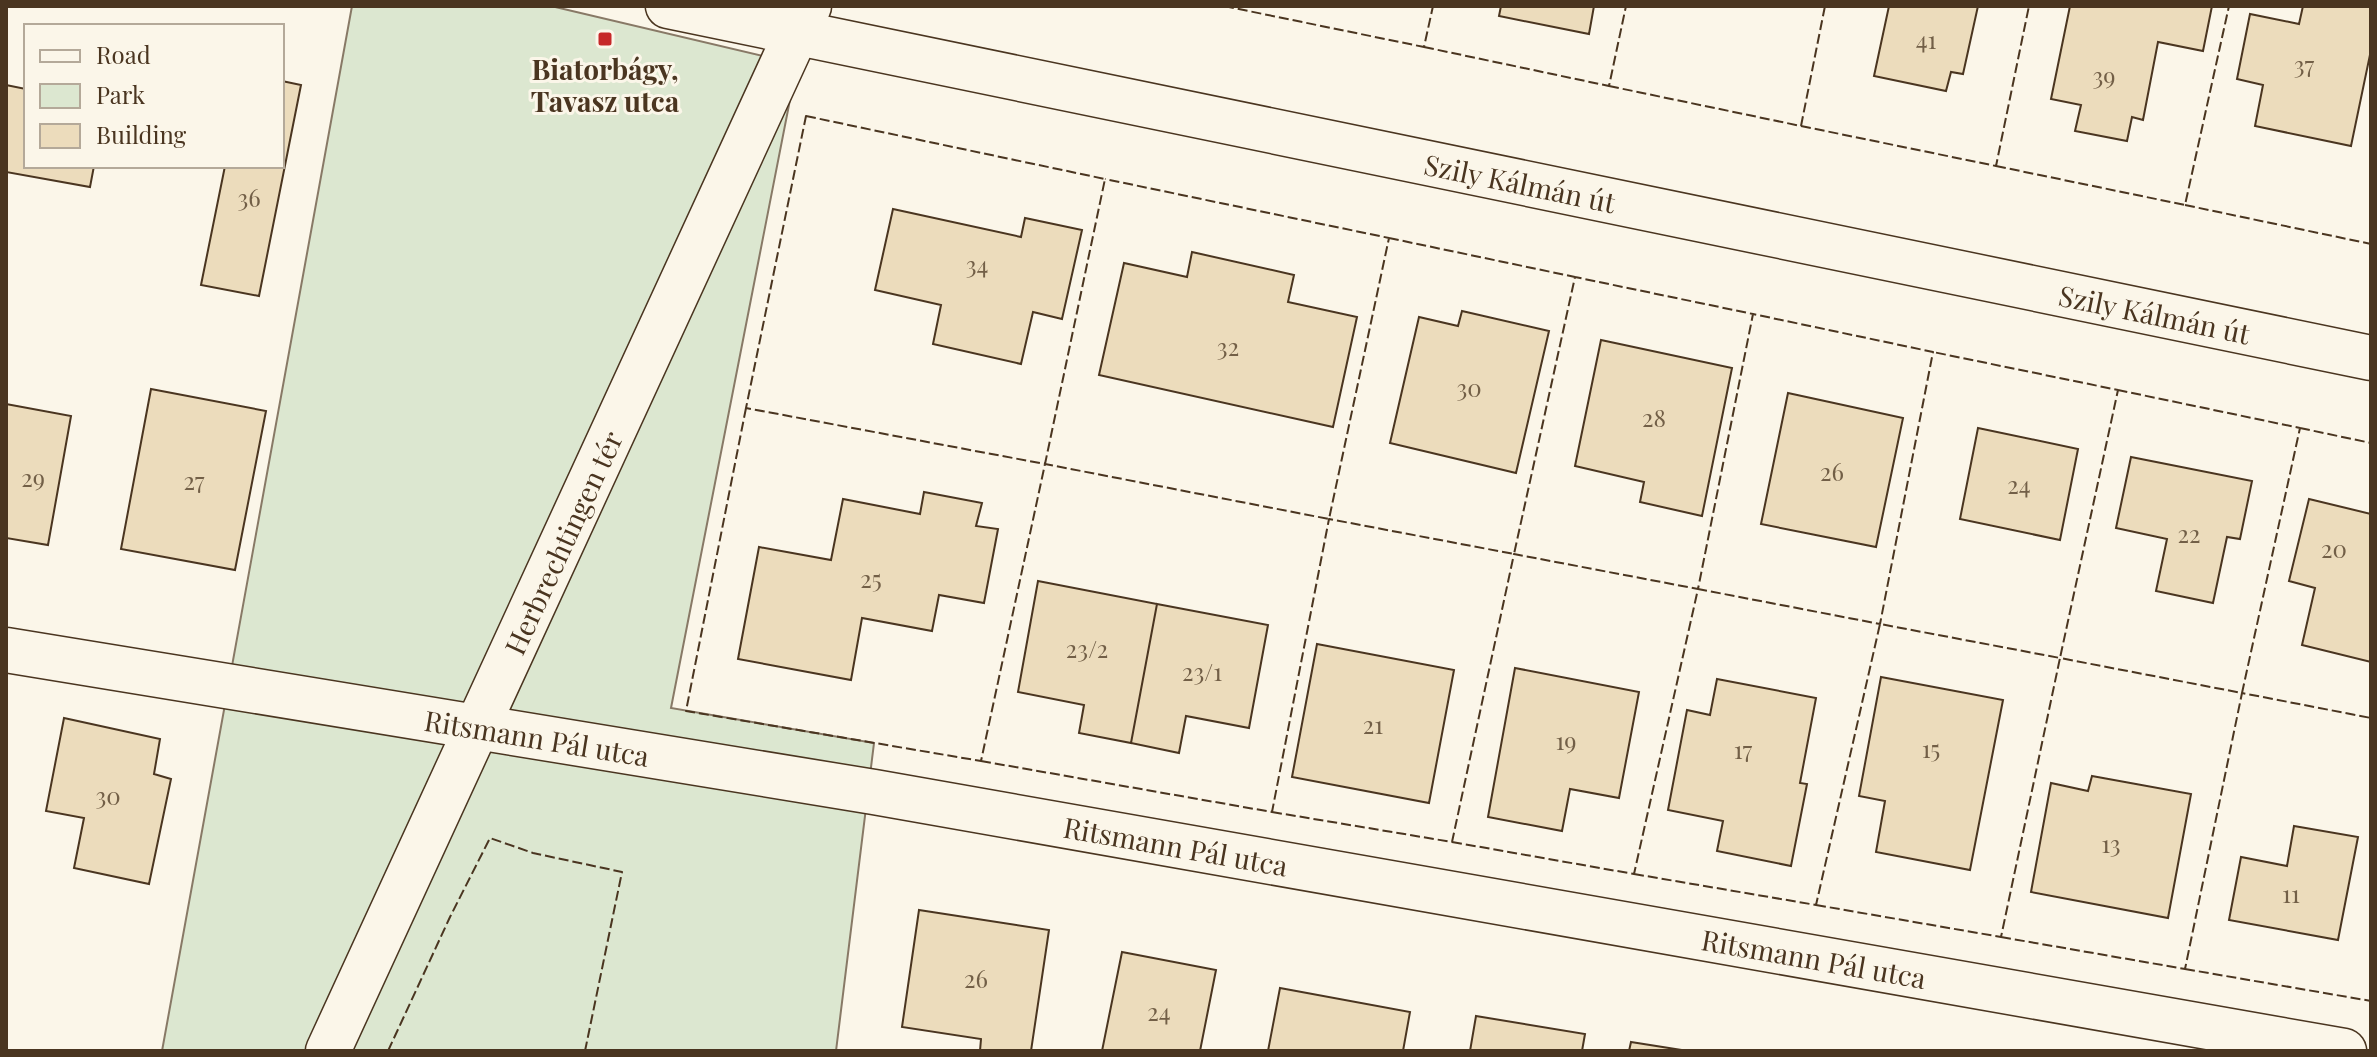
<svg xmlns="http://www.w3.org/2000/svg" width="2377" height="1057" viewBox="0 0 2377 1057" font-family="'Playfair Display',serif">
  <rect width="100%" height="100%" fill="#fbf6e9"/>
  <path fill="#dce7d0" stroke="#887966" stroke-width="2" d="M 352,6 L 551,6 L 797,64 L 671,708 L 874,743 L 836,1051 L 162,1051 Z"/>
  <path fill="#ecdcbc" stroke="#4a3520" stroke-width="2" d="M 1501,6 L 1594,6 L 1589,34 L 1499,16 Z
    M 1889,6 L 1978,6 L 1963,74 L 1951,72 L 1946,91 L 1874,76 Z
    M 2070,6 L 2212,6 L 2203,51 L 2158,42 L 2143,120 L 2132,117 L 2127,141 L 2075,131 L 2081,105 L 2051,99 Z
    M 2303,6 L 2371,6 L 2371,50 L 2351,146 L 2255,126 L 2263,85 L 2237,79 L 2250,14 L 2299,24 Z
    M 282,81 L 301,85 L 259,296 L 201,285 L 225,166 L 282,166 Z
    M 6,85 L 26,89 L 26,166 L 94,166 L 90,187 L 6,172 Z
    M 893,209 L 1021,237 L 1025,218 L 1082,230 L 1062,319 L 1033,312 L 1021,364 L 933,344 L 941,305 L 875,290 Z
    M 1192,252 L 1294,275 L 1288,302 L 1357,317 L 1333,427 L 1099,375 L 1124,263 L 1187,277 Z
    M 1462,311 L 1549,331 L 1516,473 L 1390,443 L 1419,317 L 1458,326 Z
    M 1601,340 L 1732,368 L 1702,516 L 1640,502 L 1644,482 L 1575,466 Z
    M 151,389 L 266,411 L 235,570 L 121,549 Z
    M 1788,393 L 1903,418 L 1876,547 L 1761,524 Z
    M 6,404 L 71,416 L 48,545 L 6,538 Z
    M 1978,428 L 2078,449 L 2060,540 L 1960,519 Z
    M 2131,457 L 2252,481 L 2240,539 L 2227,537 L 2213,603 L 2156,591 L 2167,539 L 2116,528 Z
    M 924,492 L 982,503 L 976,526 L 998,529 L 984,603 L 939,595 L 932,631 L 862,618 L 851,680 L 738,659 L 759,547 L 831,560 L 843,499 L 920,514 Z
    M 2309,499 L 2371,514 L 2371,662 L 2302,645 L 2315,588 L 2289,581 Z
    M 1038,581 L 1157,604 L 1131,743 L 1079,733 L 1084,705 L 1018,692 Z
    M 1157,604 L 1268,625 L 1249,728 L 1186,716 L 1179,753 L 1131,743 Z
    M 1317,644 L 1454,670 L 1429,803 L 1292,777 Z
    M 1515,668 L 1639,692 L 1619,798 L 1570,789 L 1562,831 L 1488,817 Z
    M 1881,677 L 2003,700 L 1970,870 L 1876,852 L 1885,801 L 1859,796 Z
    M 1717,679 L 1816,698 L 1800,783 L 1807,784 L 1791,866 L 1717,851 L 1723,821 L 1668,810 L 1687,710 L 1710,715 Z
    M 64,718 L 160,739 L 154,774 L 171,779 L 149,884 L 74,868 L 84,818 L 46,811 Z
    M 2092,776 L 2191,794 L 2168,918 L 2031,892 L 2051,783 L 2088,791 Z
    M 2294,826 L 2358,837 L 2338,940 L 2229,920 L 2241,857 L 2287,866 Z
    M 919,910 L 1049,930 L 1031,1051 L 980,1051 L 981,1039 L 902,1027 Z
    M 1122,952 L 1216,970 L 1200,1051 L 1102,1051 Z
    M 1280,988 L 1410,1012 L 1403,1051 L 1268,1051 Z
    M 1476,1016 L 1585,1034 L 1582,1051 L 1470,1051 Z
    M 1631,1042 L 1688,1051 L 1629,1051 Z"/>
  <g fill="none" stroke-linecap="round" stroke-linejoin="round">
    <g stroke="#4a3520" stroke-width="47">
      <g id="minor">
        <path id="s1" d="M 6,650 L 874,792 L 2344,1051"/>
        <path id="s2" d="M 328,1051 L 809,6"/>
      </g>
    </g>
    <g stroke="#4a3520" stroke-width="47">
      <g id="tertiary">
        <path id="s3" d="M 668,6 L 2371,358"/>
      </g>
    </g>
    <use href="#minor" stroke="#fbf6e9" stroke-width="44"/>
    <use href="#tertiary" stroke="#fbf6e9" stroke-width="44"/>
    <path stroke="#4a3520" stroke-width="2" stroke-dasharray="10 4" stroke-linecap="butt" d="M 1224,6 L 1424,47 L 1433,6
      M 1424,47 L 1609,86 L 1626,6
      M 1609,86 L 1801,126 L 1825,6
      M 806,116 L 1105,179 L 1045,464 L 746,408 Z
      M 1801,126 L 1996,166 L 2029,6
      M 1996,166 L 2185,205 L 2229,6
      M 2185,205 L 2371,244
      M 746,408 L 686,711 L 981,761 L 1045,464 L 1329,519 L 1389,238 L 1105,179
      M 2300,428 L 2371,443
      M 981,761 L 1272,812 L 1329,519 L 1514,554 L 1575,277 L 1389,238
      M 1272,812 L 1452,842 L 1514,554 L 1698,589 L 1753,314 L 1575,277
      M 1452,842 L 1634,874 L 1698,589 L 1880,624 L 1933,352 L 1753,314
      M 1634,874 L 1816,905 L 1880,624 L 2060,658 L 2118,390 L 1933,352
      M 1816,905 L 2001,937 L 2060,658 L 2242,693 L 2300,428 L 2118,390
      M 2001,937 L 2185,969 L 2242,693 L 2371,718
      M 2185,969 L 2371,1001
      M 388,1051 L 450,917 L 490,838 L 533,853 L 622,872 L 585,1051"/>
  </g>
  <rect fill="#c62828" stroke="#fbf6e9" stroke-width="3" x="597" y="31" width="16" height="16" rx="4"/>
  <g text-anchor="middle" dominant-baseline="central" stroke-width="6" stroke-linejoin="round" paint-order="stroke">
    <g font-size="24" fill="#725f47">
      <text x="1926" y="39">41</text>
      <text x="2304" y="64">37</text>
      <text x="2104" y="75">39</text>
      <text x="249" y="197">36</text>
      <text x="977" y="264">34</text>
      <text x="1228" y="346">32</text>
      <text x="1469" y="387">30</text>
      <text x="1654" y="417">28</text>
      <text x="1832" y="471">26</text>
      <text x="33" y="477">29</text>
      <text x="194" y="480">27</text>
      <text x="2019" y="484">24</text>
      <text x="2189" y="533">22</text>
      <text x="2334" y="548">20</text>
      <text x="871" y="578">25</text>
      <text x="1087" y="648">23/2</text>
      <text x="1202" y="671">23/1</text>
      <text x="1373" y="724">21</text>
      <text x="1566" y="740">19</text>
      <text x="1931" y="748">15</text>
      <text x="1743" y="749">17</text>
      <text x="108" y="795">30</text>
      <text x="2111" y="843">13</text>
      <text x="2291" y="893">11</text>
      <text x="976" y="978">26</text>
      <text x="1159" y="1011">24</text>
    </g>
    <g font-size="28" font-weight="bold" fill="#4a3520" stroke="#fbf6e9">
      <text x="605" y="68">Biatorbágy,<tspan x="605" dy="32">Tavasz utca</tspan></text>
    </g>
    <g font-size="28" fill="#4a3520" stroke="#fbf6e9">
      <text stroke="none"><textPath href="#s3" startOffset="870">Szily Kálmán út</textPath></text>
      <text stroke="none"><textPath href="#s3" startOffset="1518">Szily Kálmán út</textPath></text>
      <text stroke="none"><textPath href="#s2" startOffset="560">Herbrechtingen tér</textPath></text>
      <text stroke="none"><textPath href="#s1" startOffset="538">Ritsmann Pál utca</textPath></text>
      <text stroke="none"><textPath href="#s1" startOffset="1186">Ritsmann Pál utca</textPath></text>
      <text stroke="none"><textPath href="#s1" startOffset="1834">Ritsmann Pál utca</textPath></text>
    </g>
  </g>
  <rect width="2377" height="1057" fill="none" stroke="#4a3520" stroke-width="16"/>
  <rect x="24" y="24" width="260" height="144" fill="#fbf6e9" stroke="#b4a999" stroke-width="2"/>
  <rect x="40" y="50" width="40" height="12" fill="#fbf6e9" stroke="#b4a999" stroke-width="2"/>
  <text x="96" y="64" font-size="24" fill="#4a3520">Road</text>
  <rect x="40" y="84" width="40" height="24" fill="#dce7d0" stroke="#b4a999" stroke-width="2"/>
  <text x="96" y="104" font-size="24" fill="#4a3520">Park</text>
  <rect x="40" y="124" width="40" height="24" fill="#ecdcbc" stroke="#b4a999" stroke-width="2"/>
  <text x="96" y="144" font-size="24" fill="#4a3520">Building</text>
</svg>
